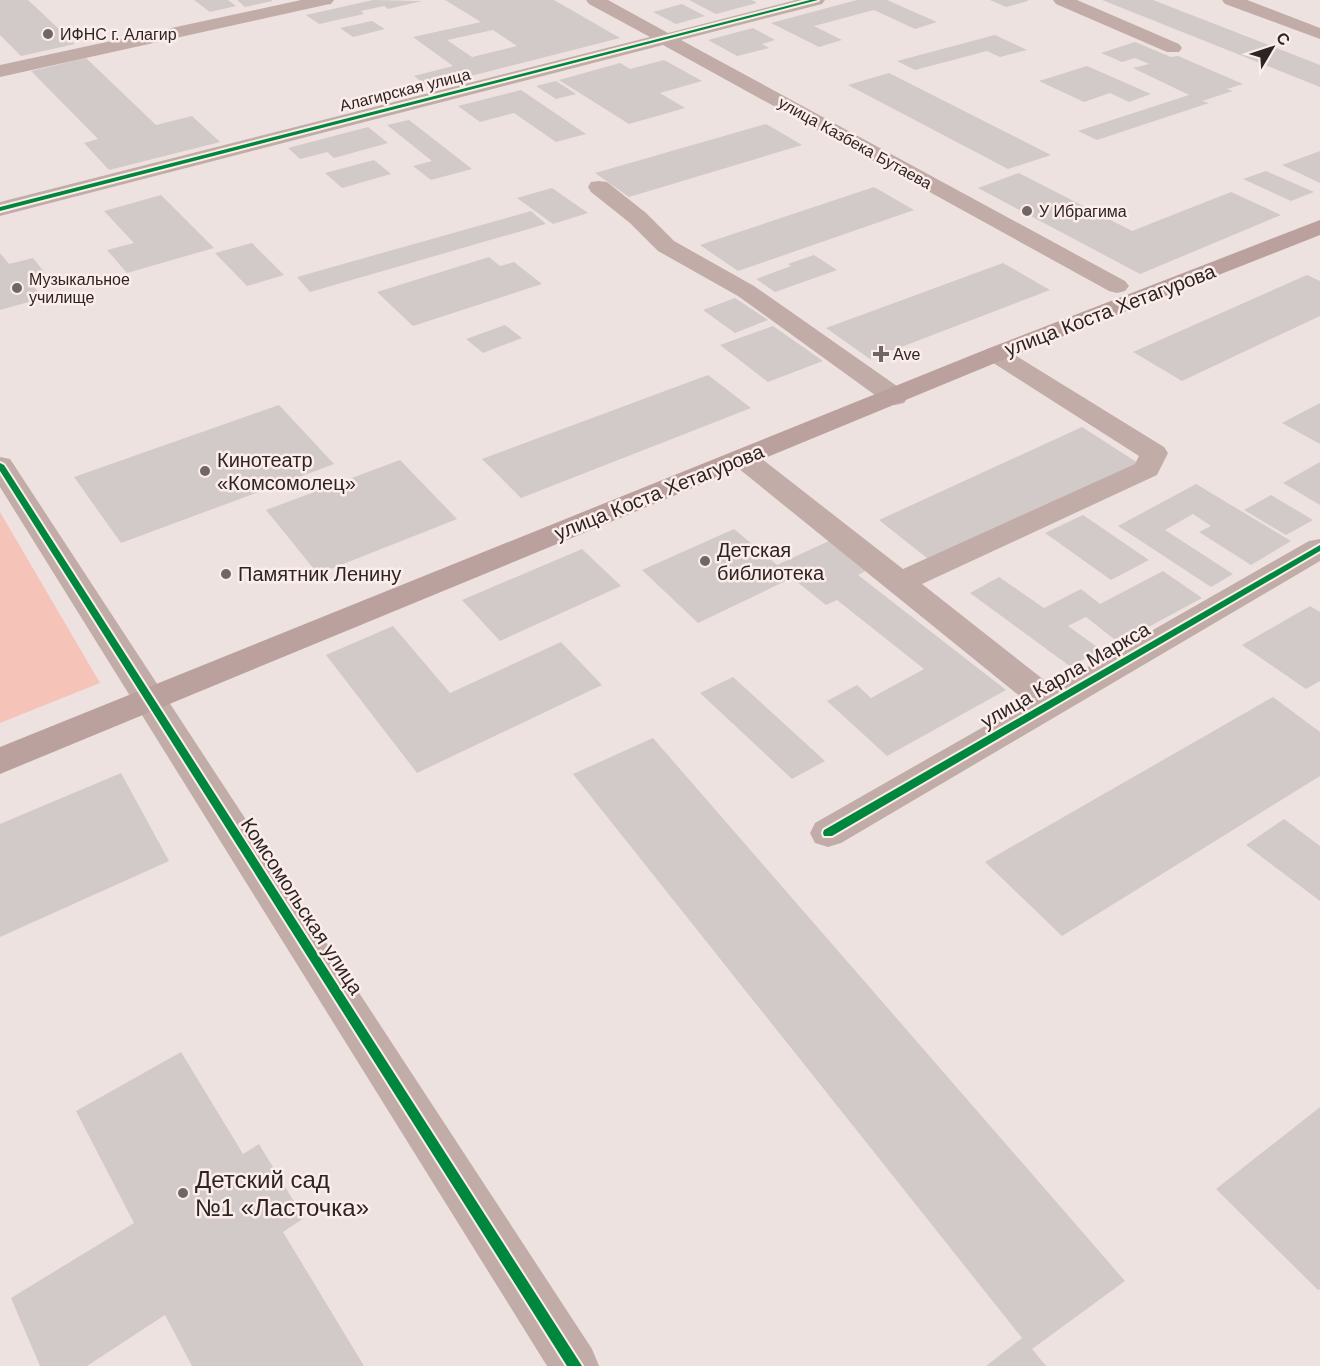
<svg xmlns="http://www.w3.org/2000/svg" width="1320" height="1366" viewBox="0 0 1320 1366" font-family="Arial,sans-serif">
  <rect width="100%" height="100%" fill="#ede2e0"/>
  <path fill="#f6c3b9" d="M 0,512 L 100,683 L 0,723 Z"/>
  <path fill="#d2cac8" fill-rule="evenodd" d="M 0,0 L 28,0 L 75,44 L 21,56 L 0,35 Z
    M 194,0 L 228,0 L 236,6 L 210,12 Z
    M 237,0 L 272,0 L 272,1 L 245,7 Z
    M 373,0 L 422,1 L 388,9 L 384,6 L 361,11 L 364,14 L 319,24 L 306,15 Z
    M 445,0 L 554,0 L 620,38 L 428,87 L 414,76 L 453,66 L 413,37 L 481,22 ZM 493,30 L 517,46 L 472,57 L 447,40 Z
    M 689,0 L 752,0 L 757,3 L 716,14 Z
    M 857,0 L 887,0 L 937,22 L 915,29 L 874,10 L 814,26 L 842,40 L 819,47 L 771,23 Z
    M 990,0 L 1028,0 L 1028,1 L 1006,7 Z
    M 1102,0 L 1153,0 L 1320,65 L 1320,87 Z
    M 682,4 L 705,16 L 676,24 L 653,12 Z
    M 372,21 L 385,29 L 353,37 L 340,28 Z
    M 753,28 L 775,40 L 762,44 L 769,48 L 737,56 L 708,40 Z
    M 995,35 L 1027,50 L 1000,57 L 987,51 L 915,70 L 897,61 Z
    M 1135,42 L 1171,57 L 1178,56 L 1243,84 L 1227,89 L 1233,91 L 1202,101 L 1209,103 L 1097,140 L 1078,131 L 1189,95 L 1133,68 L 1149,64 L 1135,58 L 1122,62 L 1101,53 Z
    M 86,58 L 156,125 L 192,116 L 220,142 L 109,170 L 84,143 L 98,139 L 31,71 Z
    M 664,60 L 702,81 L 660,93 L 685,108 L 629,124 L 559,80 L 620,63 L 630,69 Z
    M 1087,66 L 1151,94 L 1129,102 L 1110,93 L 1084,102 L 1039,81 Z
    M 889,73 L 1051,155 L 1008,169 L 848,85 Z
    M 556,81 L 576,94 L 556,99 L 536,86 Z
    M 521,90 L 586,134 L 556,142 L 514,113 L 480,122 L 458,106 Z
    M 409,120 L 472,169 L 431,180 L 413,166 L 432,161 L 387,125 Z
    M 766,124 L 802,145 L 629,197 L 595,173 Z
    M 368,127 L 388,143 L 334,158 L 327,152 L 300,159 L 288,148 Z
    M 1320,151 L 1320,183 L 1282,165 Z
    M 374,160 L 391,174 L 342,188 L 325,173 Z
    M 1266,171 L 1314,192 L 1291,201 L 1243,179 Z
    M 1019,173 L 1132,231 L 1231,192 L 1281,215 L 1140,274 L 978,188 Z
    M 874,187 L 914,210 L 738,271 L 700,245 Z
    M 552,188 L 588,213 L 553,224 L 517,198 Z
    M 161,195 L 214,248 L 127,273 L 107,250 L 134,243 L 104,211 Z
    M 531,211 L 546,224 L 310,292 L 297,277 Z
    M 252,243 L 284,275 L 247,286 L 215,253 Z
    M 0,253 L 9,264 L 33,258 L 45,273 L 27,278 L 43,298 L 0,310 Z
    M 814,255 L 837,270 L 775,292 L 756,279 L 791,266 L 788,264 Z
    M 489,257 L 500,266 L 514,262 L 542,284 L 413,326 L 377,292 Z
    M 1003,263 L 1050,290 L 870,359 L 826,328 Z
    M 1307,275 L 1320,281 L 1320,316 L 1182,381 L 1133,352 Z
    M 735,298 L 768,320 L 735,333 L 703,310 Z
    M 505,325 L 522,338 L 483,353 L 466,339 Z
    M 773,326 L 823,361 L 768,382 L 720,345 Z
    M 708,375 L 751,408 L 521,498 L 482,459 Z
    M 1320,403 L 1320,444 L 1282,423 Z
    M 279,405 L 334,464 L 121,543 L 74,477 Z
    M 1082,427 L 1138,463 L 932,562 L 879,520 Z
    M 400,460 L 457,519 L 318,574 L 266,510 Z
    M 1320,462 L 1320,505 L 1283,483 Z
    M 1196,484 L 1291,541 L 1251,565 L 1199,532 L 1211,526 L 1193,514 L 1165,530 L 1233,574 L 1211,587 L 1118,526 Z
    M 1271,495 L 1313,520 L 1286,535 L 1244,510 Z
    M 1083,515 L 1149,560 L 1111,580 L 1045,533 Z
    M 734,529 L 777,565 L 831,540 L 869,569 L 858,575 L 1006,690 L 887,756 L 827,701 L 857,685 L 871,698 L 924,669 L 837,600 L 826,605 L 792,578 L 698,623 L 642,570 Z
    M 582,549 L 621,586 L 500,641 L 462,600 Z
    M 1163,571 L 1202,598 L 1119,643 L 1086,617 L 1068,626 L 1100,649 L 1071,667 L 970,593 L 999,577 L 1044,608 L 1081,589 L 1100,604 Z
    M 1310,606 L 1320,612 L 1320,681 L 1306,689 L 1242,645 Z
    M 393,626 L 450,693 L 561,642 L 602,685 L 417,773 L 326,655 Z
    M 733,677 L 825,761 L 792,779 L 700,693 Z
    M 1273,697 L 1320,732 L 1320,776 L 1062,936 L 985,862 Z
    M 653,738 L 1125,1281 L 1032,1349 L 1046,1366 L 986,1366 L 1022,1338 L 573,774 Z
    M 121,773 L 169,861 L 0,937 L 0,824 Z
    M 1284,819 L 1320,846 L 1320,901 L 1246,845 Z
    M 181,1052 L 243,1154 L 259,1144 L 304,1218 L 283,1232 L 364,1366 L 192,1366 L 165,1315 L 87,1366 L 40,1366 L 11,1298 L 134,1223 L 76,1111 Z
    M 1320,1107 L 1320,1289 L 1318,1290 L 1216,1189 Z"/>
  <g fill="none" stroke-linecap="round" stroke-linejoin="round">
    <path fill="#c2aca8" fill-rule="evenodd" d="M 301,0 L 334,0 L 331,4 L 325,5 L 0,77 L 0,65 Z
      M 586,0 L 608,0 L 668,33 L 796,0 L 825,0 L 822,4 L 681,40 L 1125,281 L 1129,286 L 1125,291 L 1117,293 L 1109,291 L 663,45 L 0,216 L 0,202 L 650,37 L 589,4 Z
      M 1053,0 L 1077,0 L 1179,44 L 1182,48 L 1179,52 L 1167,52 L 1056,4 Z
      M 1222,0 L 1247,0 L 1320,28 L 1320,39 L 1225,4 Z
      M 599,181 L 607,182 L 646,213 L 674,241 L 754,286 L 904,391 L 908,397 L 904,403 L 895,405 L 886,403 L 738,296 L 658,251 L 630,223 L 591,192 L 588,187 L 591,182 Z
      M 996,346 L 1005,349 L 1164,447 L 1168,453 L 1157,475 L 922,584 L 1053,687 L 1309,541 L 1320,539 L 1320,561 L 841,843 L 828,847 L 815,843 L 810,833 L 815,823 L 1027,702 L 733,464 L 729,458 L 733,452 L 743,450 L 753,452 L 903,569 L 1135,464 L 1139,456 L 987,359 L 983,354 L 987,349 Z
      M 0,457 L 10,459 L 14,465 L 592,1349 L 599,1366 L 547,1366 L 0,487 Z"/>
    <path fill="#bba19e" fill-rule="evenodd" d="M 1320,220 L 1320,235 L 1005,359 L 0,774 L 0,747 L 987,349 Z"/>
    <g stroke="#fcedea" stroke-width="4">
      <path id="cycleway" d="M 810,0 L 818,0 L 0,211 L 0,207 Z
        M 0,463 L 4,465 L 582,1366 L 567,1366 L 0,471 Z
        M 1320,545 L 1320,551 L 832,836 L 824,836 L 823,833 L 824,830 Z"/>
    </g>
    <use href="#cycleway" fill="#00873e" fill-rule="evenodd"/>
  </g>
  <g fill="#706765" stroke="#fcedea" stroke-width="2">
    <circle cx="48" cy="34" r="6"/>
    <circle cx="1027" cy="211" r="6"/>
    <circle cx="17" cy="288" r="6"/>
    <path d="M878 345h6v6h6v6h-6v6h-6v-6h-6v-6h6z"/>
    <circle cx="205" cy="471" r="6"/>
    <circle cx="705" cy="561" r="6"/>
    <circle cx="226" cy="574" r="6"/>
    <circle cx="183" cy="1193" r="6"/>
  </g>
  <g text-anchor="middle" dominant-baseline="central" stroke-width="5" stroke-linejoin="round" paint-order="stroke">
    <g font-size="16" fill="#2c2523" stroke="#fcedea" text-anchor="start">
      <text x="60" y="34">ИФНС г. Алагир</text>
      <text x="1039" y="211">У Ибрагима</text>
      <text x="29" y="279">Музыкальное<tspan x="29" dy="18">училище</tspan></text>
      <text x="893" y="354">Ave</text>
    </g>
    <g font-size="16" fill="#2c2523" stroke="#fcedea">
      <text transform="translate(405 90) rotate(-14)">Алагирская улица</text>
      <text transform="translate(855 143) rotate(29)">улица Казбека Бутаева</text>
    </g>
    <g font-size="20" fill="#2c2523" stroke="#fcedea">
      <text transform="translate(1110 310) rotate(-21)">улица Коста Хетагурова</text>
      <text transform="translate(659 492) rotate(-22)">улица Коста Хетагурова</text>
      <text transform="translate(1065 675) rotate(-30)">улица Карла Маркса</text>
      <text transform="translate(302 906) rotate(57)">Комсомольская улица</text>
    </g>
    <g font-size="20" fill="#2c2523" stroke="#fcedea" text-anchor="start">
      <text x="217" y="460">Кинотеатр<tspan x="217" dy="23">«Комсомолец»</tspan></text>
      <text x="717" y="550">Детская<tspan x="717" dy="23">библиотека</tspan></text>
      <text x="238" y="574">Памятник Ленину</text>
    </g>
    <g font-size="24" fill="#2c2523" stroke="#fcedea" text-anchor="start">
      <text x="195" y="1179">Детский сад<tspan x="195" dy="28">№1 «Ласточка»</tspan></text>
    </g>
  </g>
  <g transform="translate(1272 48) rotate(51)" stroke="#fcedea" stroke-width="4.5" paint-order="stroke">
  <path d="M0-4.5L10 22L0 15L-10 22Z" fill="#2c2523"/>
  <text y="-9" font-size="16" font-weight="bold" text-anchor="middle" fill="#2c2523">С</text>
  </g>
</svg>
